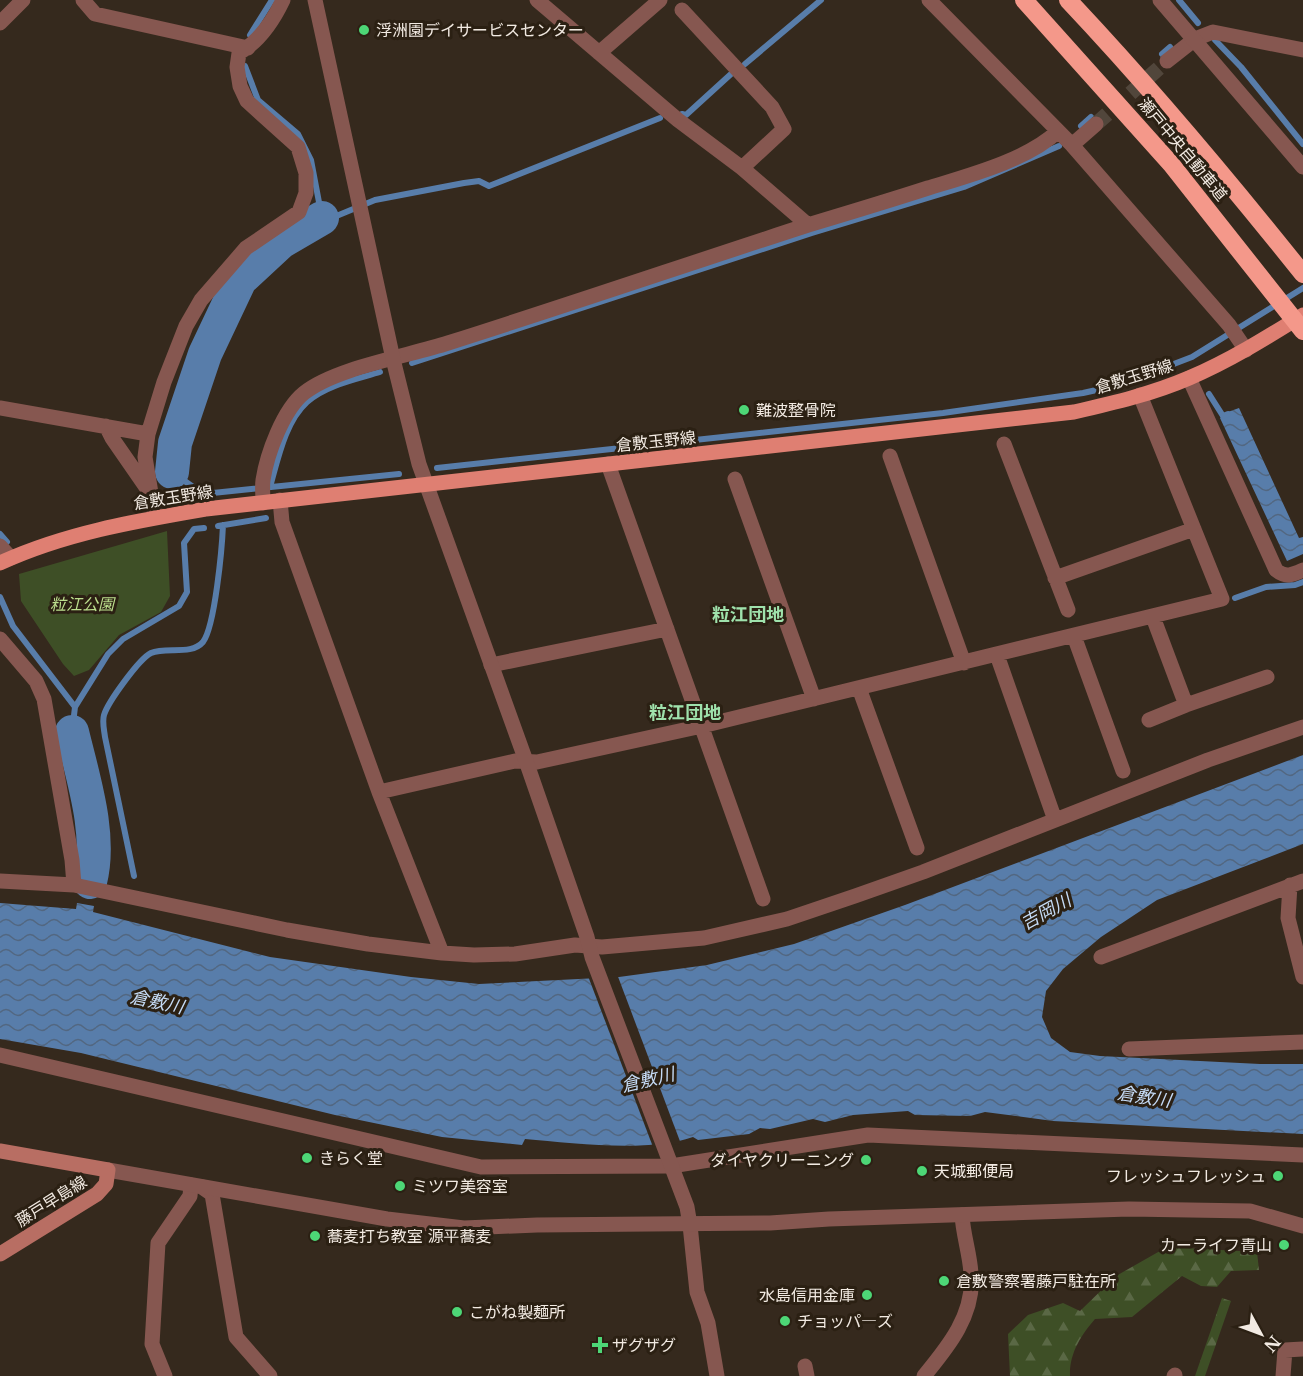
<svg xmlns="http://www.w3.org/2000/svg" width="1303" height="1376" viewBox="0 0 1303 1376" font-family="'Libre Baskerville','Noto Sans JP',serif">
  <defs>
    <pattern id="forest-firs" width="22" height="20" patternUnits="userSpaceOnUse" patternTransform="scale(1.5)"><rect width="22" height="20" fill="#3e4f26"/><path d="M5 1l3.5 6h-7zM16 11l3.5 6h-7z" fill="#5a6845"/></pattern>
    <pattern id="water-waves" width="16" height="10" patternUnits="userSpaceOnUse" patternTransform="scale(1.5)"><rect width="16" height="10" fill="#587daa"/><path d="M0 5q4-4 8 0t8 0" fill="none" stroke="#526781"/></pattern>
  </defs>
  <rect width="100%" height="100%" fill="#35291d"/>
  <path fill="url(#forest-firs)" d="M 1167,1247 L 1257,1252 L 1259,1270 L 1231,1271 L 1217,1287 L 1201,1286 L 1182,1276 L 1132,1317 L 1095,1319 C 1081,1335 1069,1354 1070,1376 L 1010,1376 L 1008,1334 L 1028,1315 L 1063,1303 L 1080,1311 L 1116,1276 Z
    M 1222,1298 L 1231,1301 L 1205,1376 L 1195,1376 Z"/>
  <path fill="#3e4f26" d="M 167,531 L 170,596 L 161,612 L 119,635 L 89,670 L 74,676 L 63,664 L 21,601 L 19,574 Z"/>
  <path fill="url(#water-waves)" d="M 1239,408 L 1299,538 L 1303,537 L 1303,554 L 1287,561 L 1220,418 L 1225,413 Z
    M 1303,755 L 1303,844 L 1157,900 L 1101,937 L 1063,969 L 1046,991 L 1042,1017 L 1051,1038 L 1070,1052 L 1100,1056 L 1260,1064 L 1303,1064 L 1303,1134 L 1053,1121 L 985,1112 L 970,1116 L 915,1115 L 908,1111 L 853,1115 L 825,1122 L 813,1119 L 770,1129 L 760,1128 L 749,1134 L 698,1140 L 693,1137 C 647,1153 573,1143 525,1139 L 522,1145 L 442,1137 L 335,1115 L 81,1053 L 0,1039 L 0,903 L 76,909 L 77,903 L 94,906 L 93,912 L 270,957 L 411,977 L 479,984 L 619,977 L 707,965 L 794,944 L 905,905 Z"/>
  <path fill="#35291d" d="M 617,974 L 681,1144 L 653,1147 L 588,976 Z"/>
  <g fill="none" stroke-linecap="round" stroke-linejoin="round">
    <path stroke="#587daa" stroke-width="6" d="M 1179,0 L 1198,23
      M 250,35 L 272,0
      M 1215,40 L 1241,67 L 1303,144
      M 1162,54 L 1170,47
      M 745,64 L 821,0
      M 245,66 L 258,100 L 298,134 L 311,160 L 322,218 L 334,217 L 375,200 L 464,183 L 479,181 L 489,186 L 660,118
      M 682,114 L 686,115 L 731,74
      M 1081,126 L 1091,117
      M 412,363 L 812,233 L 964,187 L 1059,146
      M 1209,394 L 1223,416 L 1228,414
      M 162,440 L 175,443
      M 437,468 L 943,413 L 1083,393 L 1119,385 L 1192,357 L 1303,288
      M 172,472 L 203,494 L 399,474
      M 172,472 L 175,499
      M 270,487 C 278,459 285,422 307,402 C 326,385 357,379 380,372
      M 218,526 L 266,518
      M 0,534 L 7,542 L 2,545
      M 0,597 L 13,626 L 75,707
      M 1235,598 L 1266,587 L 1295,585 L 1303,582
      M 72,732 L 75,707 L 108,654 L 123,639 L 179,606 L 187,592 L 184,543 L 194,529 L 204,528
      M 134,876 L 105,737 C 104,729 102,722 104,715 C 108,702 139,659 151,653 C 166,646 191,656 203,642 C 215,626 222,548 223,525"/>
    <path stroke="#587daa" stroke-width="34" d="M 172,472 L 175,443 L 205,354 L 240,280 L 281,242 L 322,218
      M 72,732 C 83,778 102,835 90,882"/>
    <path stroke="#51463b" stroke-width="15" stroke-dasharray="15 8" stroke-linecap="butt" d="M 1096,124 L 1167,61"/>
    <path stroke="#865750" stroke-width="15" d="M 83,0 L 95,14 L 248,48
      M 537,0 L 678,120 L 742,168 L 808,225
      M 929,0 L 1072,145 L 1229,325 L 1246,350
      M 682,10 L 772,107 L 784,129 L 742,168
      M 0,23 L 23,0
      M 599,53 L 660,0
      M 1167,61 L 1195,39 L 1213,32 L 1303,50
      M 1072,145 L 1096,124
      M 1189,378 L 1276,570 C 1286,578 1292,575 1303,570
      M 0,408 L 148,434 L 145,457 L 155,517
      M 106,426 L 112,438 L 148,490
      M 148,434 L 164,382 L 186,326 L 201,300 L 246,248 L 299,212 L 306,193 L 306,173 L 298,147 L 247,101 L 240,86 L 237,67 L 239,53 C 260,41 273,21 283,0
      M 1004,444 L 1068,610
      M 890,456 L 964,663
      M 608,464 L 763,899
      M 735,479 L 814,699
      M 280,500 L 282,522 L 379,792 L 442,953
      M 263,503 C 263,495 262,487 263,480 C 267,454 283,410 304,393 C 335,368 408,356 448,343 C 568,305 688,264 808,225 C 848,213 888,201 928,188 C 967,176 1028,160 1058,131
      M 0,546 L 11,558
      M 1055,578 L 1194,529
      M 1153,617 L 1186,705
      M 1074,636 L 1123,771
      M 0,639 L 36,681 L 44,699 L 72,860 L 74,885
      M 997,655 L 1055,820
      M 491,665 L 667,629
      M 859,688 L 917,848
      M 1149,720 L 1186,705 L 1267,677
      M 379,792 L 515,761 L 537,762 L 702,726 L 1222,599 L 1140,395
      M 0,881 L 74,885 L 287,930 L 368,944 L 442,953 L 474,955 L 515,954 L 575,945 L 602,947 L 704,938 L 787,919 L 855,896 L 923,872 L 1208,760 L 1303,727
      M 1290,885 L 1288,918 L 1303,977
      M 1101,957 L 1303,881
      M 1129,1049 L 1303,1042
      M 0,1055 L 481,1167 L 671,1166 L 868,1135 L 1303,1155
      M 202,1187 L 212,1194 L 236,1337 L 270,1376
      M 690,1225 L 697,1292 L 708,1323 L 717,1376
      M 805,1366 L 807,1376
      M 165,1376 L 152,1344 L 158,1243 L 190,1196 L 191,1185
      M 924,1376 C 948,1347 975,1314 971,1274 C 970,1254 963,1235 962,1215
      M 1174,1376 L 1175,1375
      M 1283,1376 L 1285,1350 L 1303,1349"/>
    <path stroke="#865750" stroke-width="15" d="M 315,0 L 393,359 L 419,464 L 526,761 L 587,937 L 592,957 L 687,1207 L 690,1225
      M 1160,0 L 1303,167
      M 108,1170 L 387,1219 L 464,1228 L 537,1225 L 770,1223 L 829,1219 L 1129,1209 L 1250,1211 L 1303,1226"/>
    <path stroke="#b86e63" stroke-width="15" d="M 0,1151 L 108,1170 L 106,1184 L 97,1194 L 0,1254"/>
    <path stroke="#df7f72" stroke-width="15" d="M 0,563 C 65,533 136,521 206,509 L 1074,412 C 1113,403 1152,394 1189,378 C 1229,361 1266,338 1303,315"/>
    <path stroke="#f4988a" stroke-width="18" d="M 1024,0 L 1171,164 L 1303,331
      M 1068,0 C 1151,88 1228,180 1303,274"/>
  </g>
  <g fill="#4dd676" stroke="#2b2013" stroke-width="2">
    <circle cx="364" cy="30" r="6"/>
    <circle cx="744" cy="410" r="6"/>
    <circle cx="307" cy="1158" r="6"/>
    <circle cx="866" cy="1160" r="6"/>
    <circle cx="922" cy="1171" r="6"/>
    <circle cx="1278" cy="1176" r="6"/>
    <circle cx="400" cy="1186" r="6"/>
    <circle cx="315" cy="1236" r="6"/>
    <circle cx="1284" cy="1245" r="6"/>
    <circle cx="944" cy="1281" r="6"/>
    <circle cx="867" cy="1295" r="6"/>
    <circle cx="457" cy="1312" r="6"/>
    <circle cx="785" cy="1321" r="6"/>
    <path d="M597 1336h6v6h6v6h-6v6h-6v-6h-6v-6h6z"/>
  </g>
  <g text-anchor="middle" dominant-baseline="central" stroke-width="6" stroke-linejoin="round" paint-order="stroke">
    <g font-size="16" fill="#f2eae2" stroke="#2b2013" text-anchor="start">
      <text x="376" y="30">浮洲園デイサービスセンター</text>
      <text x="756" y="410">難波整骨院</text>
      <text x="319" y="1158">きらく堂</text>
      <text x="854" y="1160" text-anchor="end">ダイヤクリーニング</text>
      <text x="934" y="1171">天城郵便局</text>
      <text x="1266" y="1176" text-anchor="end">フレッシュフレッシュ</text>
      <text x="412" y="1186">ミツワ美容室</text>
      <text x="327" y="1236">蕎麦打ち教室 源平蕎麦</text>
      <text x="1272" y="1245" text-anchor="end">カーライフ青山</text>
      <text x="956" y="1281">倉敷警察署藤戸駐在所</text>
      <text x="855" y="1295" text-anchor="end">水島信用金庫</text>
      <text x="469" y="1312">こがね製麺所</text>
      <text x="797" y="1321">チョッパ―ズ</text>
      <text x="612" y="1345">ザグザグ</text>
    </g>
    <g font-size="16" fill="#f2eae2" stroke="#2b2013">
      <text transform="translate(1183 149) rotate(50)">瀬戸中央自動車道</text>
      <text transform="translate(1134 376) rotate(-17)">倉敷玉野線</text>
      <text transform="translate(656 441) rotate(-6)">倉敷玉野線</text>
      <text transform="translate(173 497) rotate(-9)">倉敷玉野線</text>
      <text transform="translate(51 1201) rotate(-32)">藤戸早島線</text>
    </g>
    <g font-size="16" font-style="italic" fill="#bbde8d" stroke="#2b2013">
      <text x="82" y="604">粒江公園</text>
    </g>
    <g font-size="18" font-weight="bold" fill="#9fe2ac" stroke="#2b2013">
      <text x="748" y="615">粒江団地</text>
      <text x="685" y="713">粒江団地</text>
    </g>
    <g font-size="18" font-style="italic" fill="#c5dbf6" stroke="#2b2013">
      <text transform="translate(1046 912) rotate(-29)">吉岡川</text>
      <text transform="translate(157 1002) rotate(12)">倉敷川</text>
      <text transform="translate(648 1080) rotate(-13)">倉敷川</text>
      <text transform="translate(1144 1097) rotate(9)">倉敷川</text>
    </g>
  </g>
  <g transform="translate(1261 1334) rotate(131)" stroke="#2b2013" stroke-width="4.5" paint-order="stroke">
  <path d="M0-4.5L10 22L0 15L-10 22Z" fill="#f2eae2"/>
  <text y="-9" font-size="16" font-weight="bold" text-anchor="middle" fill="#f2eae2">N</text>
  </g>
</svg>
